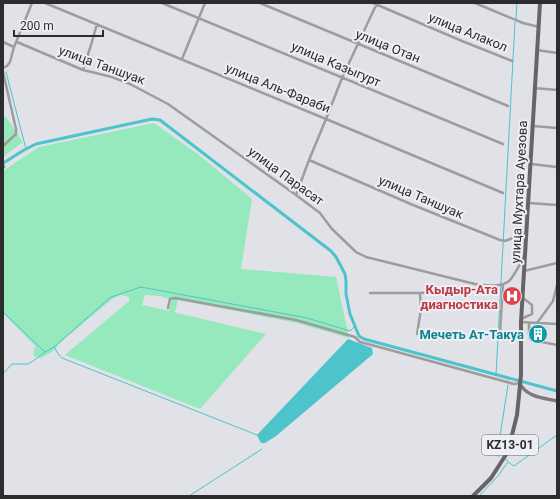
<svg xmlns="http://www.w3.org/2000/svg" width="560" height="499" viewBox="0 0 560 499" font-family="Roboto,sans-serif">
  <rect width="100%" height="100%" fill="#e1e1e8"/>
  <path fill="#95e9bd" fill-rule="evenodd" d="M 3,117 L 6,117 L 23,142 L 3,157 Z
    M 154,123 L 199,155 L 252,199 L 241,269 L 336,277 L 349,338 L 297,323 L 178,300 L 175,312 L 173,312 L 266,334 L 200,409 L 65,355 L 129,301 L 129,297 L 121,295 L 112,299 L 62,341 L 52,352 L 41,358 L 33,356 L 35,346 L 3,313 L 3,171 L 39,147 ZM 145,295 L 160,296 L 172,300 L 169,311 L 142,305 Z"/>
  <path fill="#4dc3cb" d="M 348,339 L 372,348 L 373,354 L 276,436 L 265,443 L 261,443 L 257,435 Z"/>
  <g fill="none" stroke-linecap="round" stroke-linejoin="round">
    <path stroke="#4dc3cb" stroke-width="1" d="M 516,19 L 517,3
      M 6,72 L 26,149
      M 3,312 L 45,352
      M 54,347 L 59,355 L 62,358 L 257,435
      M 3,374 L 12,364 L 28,364 L 33,361 L 45,352 L 54,347 L 111,297 L 141,287 L 307,318 L 350,331 L 355,326
      M 496,375 L 515,22
      M 508,380 L 509,378
      M 499,457 L 497,455 L 508,385
      M 506,459 L 508,462 L 514,466 L 557,435
      M 189,496 L 262,449
      M 479,496 L 498,476 L 507,463"/>
    <path stroke="#4dc3cb" stroke-width="3" d="M 5,162 L 24,150 L 36,144 L 152,119 L 160,120 L 331,251 L 336,257 L 345,274 L 346,281 L 346,294 L 350,314 L 359,336 L 364,339 L 557,391"/>
    <path stroke="#9f9c9e" stroke-width="2.5" d="M 45,3 L 326,119 L 503,193
      M 162,3 L 503,144
      M 260,3 L 508,106
      M 373,3 L 462,41 L 512,61
      M 475,3 L 523,23 L 539,27
      M 3,42 L 14,47
      M 17,42 L 83,70 L 112,77 L 130,84 L 168,104 L 296,195 L 320,213 L 332,229 L 356,252 L 366,257 L 475,284 C 485,285 500,288 509,281 C 513,278 521,262 524,257
      M 537,50 L 557,53
      M 182,59 L 205,3
      M 3,68 L 7,66 L 10,62 L 14,47 L 32,3
      M 83,70 L 91,45 L 97,24
      M 3,72 L 16,129 L 16,134 L 3,146
      M 534,88 L 557,90
      M 533,126 L 557,128
      M 309,160 L 413,205 L 500,240 L 505,241 L 527,233
      M 3,164 L 4,167
      M 531,164 L 557,167
      M 296,195 L 309,160 L 326,119 L 342,78 L 377,3
      M 529,203 L 557,205
      M 524,271 L 557,263
      M 370,293 L 420,293 L 478,289 L 487,286
      M 168,308 L 170,299 L 175,298 L 296,320 L 355,337 L 360,342 L 379,347 L 514,384 L 520,383
      M 521,319 L 532,314 L 532,305 L 523,298
      M 521,322 L 557,324
      M 529,323 L 529,334 L 530,338 L 532,340 L 557,345
      M 537,323 L 553,301 L 557,285
      M 417,334 L 421,309 L 420,293
      M 500,334 L 503,284"/>
    <path stroke="#7f7a7d" stroke-width="3.5" d="M 520,384 C 527,397 544,398 557,401"/>
    <path stroke="#686366" stroke-width="4" d="M 473,496 L 491,478 L 507,453 L 513,431 L 517,415 L 521,375 L 521,322 L 540,3"/>
  </g>
  <defs>
    <g id="hospital-disc" transform="scale(1)"><circle r="9.5" fill="#e0444e" stroke="#eeeef5"/><path d="M-5-5h3v3.5h4V-5h3V5h-3V1.5h-4V5h-3Z" fill="#fff"/></g>
    <g id="building-disc" transform="scale(1)"><circle r="9.5" fill="#0f9aa8" stroke="#eeeef5"/><path d="M-4-6H4V6H1V3H-1V6H-4ZM-2.5-4.3h1.7v1.8h-1.7ZM.8-4.3h1.7v1.8H.8ZM-2.5-1h1.7V.8h-1.7ZM.8-1h1.7V.8H.8Z" fill="#fff"/></g>
  </defs>
  <g fill-rule="evenodd">
    <use href="#hospital-disc" x="512" y="296"/>
    <use href="#building-disc" x="538" y="334"/>
  </g>
  <g text-anchor="middle" dominant-baseline="central" stroke-width="4" stroke-linejoin="round" paint-order="stroke">
    <rect fill="#eeeef5" stroke="#66666a" stroke-width="1" x="482" y="435" width="56" height="20" rx="3"/>
    <g font-size="12" font-weight="bold" fill="#2c2c2f">
      <text x="510" y="445">KZ13-01</text>
    </g>
    <g font-size="13" fill="#2c2c2f" stroke="#eeeef5">
      <text transform="translate(468 32) rotate(22)">улица Алакол</text>
      <text transform="translate(388 46) rotate(22)">улица Отан</text>
      <text transform="translate(336 64) rotate(23)">улица Казыгурт</text>
      <text transform="translate(102 65) rotate(20)">улица Таншуак</text>
      <text transform="translate(278 88) rotate(22)">улица Аль-Фараби</text>
      <text transform="translate(286 176) rotate(36)">улица Парасат</text>
      <text transform="translate(519 192) rotate(-87)">улица Мухтара Ауезова</text>
      <text transform="translate(421 197) rotate(23)">улица Таншуак</text>
    </g>
    <g font-size="13" font-weight="bold" fill="#be3a42" stroke="#eeeef5" text-anchor="end">
      <text x="498" y="289">Кыдыр-Ата<tspan x="498" dy="15">диагностика</tspan></text>
    </g>
    <g font-size="13" font-weight="bold" fill="#0d838f" stroke="#eeeef5" text-anchor="end">
      <text x="524" y="334">Мечеть Ат-Такуа</text>
    </g>
  </g>
  <rect width="560" height="499" fill="none" stroke="#2c2c2f" stroke-width="8"/>
  <path d="M14 30v6h89v-6" fill="none" stroke="#2c2c2f" stroke-width="2"/>
  <text x="20" y="30" font-size="12" fill="#2c2c2f" stroke="#eeeef5" stroke-width="3" paint-order="stroke">200 m</text>
</svg>
